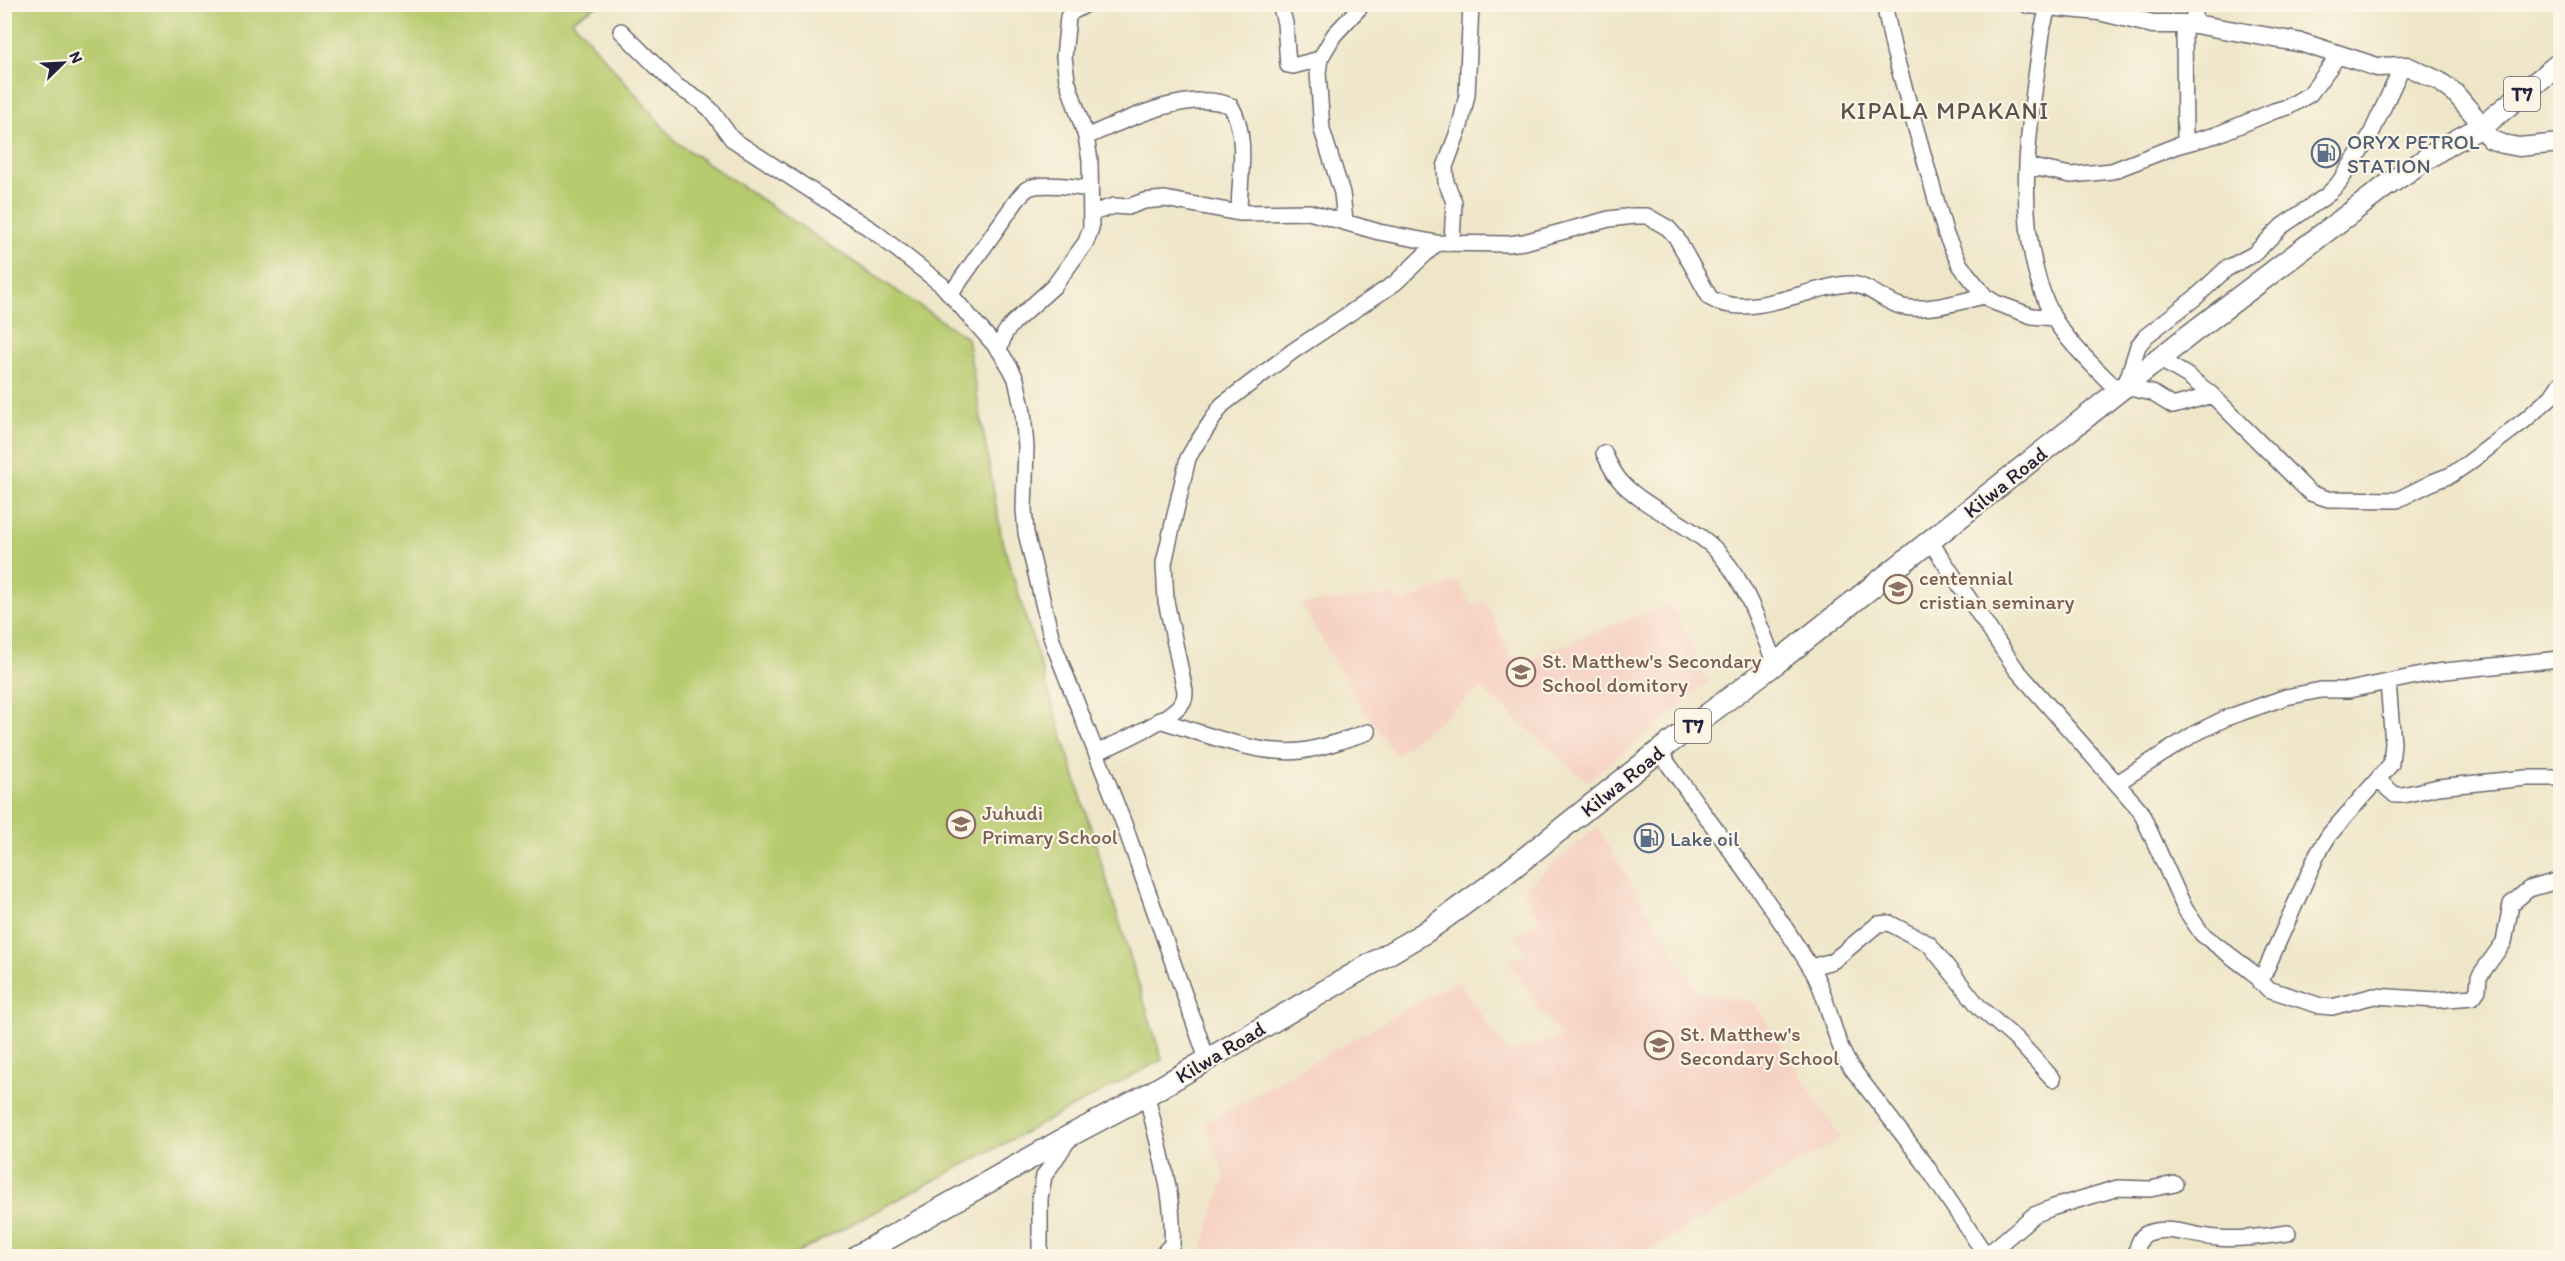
<svg xmlns="http://www.w3.org/2000/svg" width="2565" height="1261" viewBox="0 0 2565 1261" font-family="Itim,sans-serif">
  <rect width="100%" height="100%" fill="#fcf5e5"/>
  <filter id="ink" filterUnits="userSpaceOnUse"><feTurbulence type="fractalNoise" baseFrequency=".0167" numOctaves="2"/><feDisplacementMap in="SourceGraphic" scale="12" xChannelSelector="R" yChannelSelector="G"/><feConvolveMatrix kernelMatrix="1 2 1 2 8 2 1 2 1" color-interpolation-filters="sRGB"/></filter>
  <filter id="wash" filterUnits="userSpaceOnUse"><feTurbulence type="fractalNoise" baseFrequency=".008" numOctaves="4" result="noise"/><feDisplacementMap in="SourceGraphic" scale="24" xChannelSelector="R" yChannelSelector="G"/><feGaussianBlur stdDeviation="1.35" result="paint"/><feColorMatrix in="noise" values="0 0 0 0 0 0 0 0 0 0 0 0 0 0 0 0 0 1.4 0 .05"/><feComposite in="paint" operator="in"/></filter>
  <g filter="url(#wash)">
    <rect width="100%" height="100%" fill="#efe6c9"/>
    <path fill="#f6d2c4" d="M 1458,580 L 1470,605 L 1485,600 L 1511,658 L 1518,656 L 1531,660 L 1573,640 L 1670,604 L 1684,629 L 1708,682 L 1652,730 L 1587,781 L 1481,688 L 1396,755 L 1358,702 L 1301,604 L 1394,595 L 1405,602 Z
      M 1597,827 L 1698,993 L 1754,1002 L 1841,1139 L 1639,1256 L 1200,1256 L 1225,1176 L 1205,1123 L 1458,980 L 1509,1054 L 1562,1037 L 1537,1007 L 1509,961 L 1527,952 L 1514,936 L 1539,921 L 1524,889 Z"/>
    <path fill="#b7ca6e" stroke="#6c7654" stroke-width="1.5" d="M 5,4 L 598,5 L 572,20 L 676,142 L 967,338 L 1002,540 L 1162,1060 L 791,1256 L 5,1256 Z"/>
  </g>
  <g filter="url(#ink)">
    <g fill="none" stroke-linecap="round" stroke-linejoin="round">
      <g stroke="#6a676d" stroke-width="18">
        <path id="minor" d="M 1280,4 L 1285,23 L 1288,65 L 1293,66 L 1320,59
          M 1884,4 L 1894,51 L 1946,235 L 1960,265 L 1985,296 L 1996,303 L 2032,316 L 2054,318
          M 2193,4 L 2195,24
          M 2048,8 L 2043,26 C 2031,118 2008,229 2053,317 C 2067,342 2099,371 2119,392
          M 2184,24 L 2185,143
          M 621,31 L 675,85 L 702,102 L 711,110 L 732,139 L 875,232 L 942,285 L 999,350 L 1011,369 L 1016,379 L 1023,412 L 1026,447 L 1024,509 L 1026,533 L 1052,640 L 1124,824 L 1207,1059
          M 1086,137 C 1125,120 1190,88 1231,106 C 1249,136 1239,179 1239,213
          M 2027,166 L 2071,175 L 2112,171 L 2176,146 L 2216,135 L 2274,111 L 2288,107 L 2310,94 L 2339,55
          M 1092,213 L 1114,206 L 1128,207 L 1144,201 L 1165,199 L 1239,213 L 1309,212 L 1379,232 L 1437,243 L 1508,244 L 1524,242 L 1609,219 L 1634,216 L 1647,216 L 1668,228 L 1676,237 L 1710,298 C 1749,321 1806,287 1848,284 C 1867,283 1885,303 1903,307 C 1928,312 1960,301 1985,296
          M 1345,221 L 1342,193 L 1322,130 L 1318,72 L 1320,59 L 1334,35 L 1363,4
          M 1452,242 L 1454,202 L 1446,182 L 1445,167 L 1460,126 L 1467,95 L 1471,4
          M 950,295 L 1017,200 C 1020,196 1023,192 1027,189 C 1038,182 1077,187 1090,189
          M 999,350 L 1005,333 L 1013,323 L 1054,286 L 1086,242 L 1091,228 L 1090,160 L 1086,137 L 1067,80 L 1064,57 L 1068,17 L 1072,12 L 1087,4
          M 2159,359 L 2188,376 L 2212,395 L 2310,493 L 2328,499 L 2397,500 L 2435,481 L 2451,475 L 2467,464 L 2525,420 L 2552,396 L 2560,384
          M 2212,395 L 2173,406 L 2152,393 L 2125,387 L 2138,346 L 2146,336 L 2196,297 L 2226,269 L 2254,254 L 2282,226 L 2326,196 L 2338,184 L 2370,136 L 2402,67
          M 1604,453 C 1609,464 1615,476 1623,484 C 1649,510 1686,522 1713,547 C 1745,578 1759,624 1775,664
          M 1930,541 L 2016,669 L 2140,810 L 2185,909 L 2202,934 L 2252,972 L 2268,989 L 2321,1006 L 2332,1007 L 2374,996 L 2436,1000 L 2473,997 L 2478,990 L 2479,977 L 2483,971 L 2504,942 L 2511,904 L 2529,889 L 2560,880
          M 1159,720 C 1201,732 1257,756 1301,751 C 1324,748 1346,739 1368,732
          M 1659,751 C 1709,822 1763,891 1809,965 C 1829,995 1831,1035 1850,1066 L 1923,1161 L 1983,1251 L 1987,1252 L 1994,1249 L 2034,1215 L 2054,1207 L 2118,1188 L 2150,1189 L 2175,1184
          M 1096,753 C 1119,742 1166,722 1181,704 C 1185,700 1185,696 1185,691 L 1166,601 L 1164,563 L 1188,458 L 1195,446 L 1222,405 L 1293,351 L 1395,283 L 1437,243
          M 2379,781 L 2395,795 L 2403,795 L 2438,787 L 2526,778 L 2560,778
          M 2117,783 L 2194,734 L 2226,718 L 2286,697 L 2321,690 L 2349,690 L 2436,672 L 2560,659
          M 1811,967 L 1833,961 L 1878,924 L 1889,923 L 1929,944 L 1980,1008 L 2017,1040 L 2053,1079
          M 2260,983 L 2317,855 L 2329,835 L 2391,764 L 2393,743 L 2388,683
          M 1147,1095 C 1157,1145 1175,1193 1172,1244 L 1161,1256
          M 1040,1256 L 1040,1198 L 1044,1176 L 1069,1139
          M 2136,1256 C 2137,1248 2139,1236 2148,1233 C 2170,1225 2196,1237 2218,1238 C 2242,1240 2264,1236 2288,1233"/>
      </g>
      <g stroke="#6a676d" stroke-width="21">
        <path id="major" d="M 2028,4 L 2099,11 L 2153,24 L 2195,24 L 2303,43 L 2377,67 L 2407,66 L 2439,81 L 2455,93 L 2483,126 L 2490,139 L 2503,144 L 2519,147 L 2560,143"/>
      </g>
      <g stroke="#6a676d" stroke-width="24">
        <path id="highway" d="M 857,1256 L 1073,1134 L 1147,1095 L 1424,933 L 1500,878 L 1659,751 L 1775,664 L 2188,336 L 2386,186 L 2444,147 L 2483,126 L 2560,63"/>
      </g>
      <use href="#minor" stroke="#fff" stroke-width="15"/>
      <use href="#major" stroke="#fff" stroke-width="18"/>
      <use href="#highway" stroke="#fff" stroke-width="21"/>
    </g>
  </g>
  <defs>
    <g id="fuel-ring" transform="scale(1.5)"><circle r="9.5" fill="#fcf5e5" stroke="#5c6f8a" stroke-width="1.5"/><path d="M-5.5-6h7V0h2V4h1.3V-2.5L3-4.5l.8-.8L6-3V5H2.5V1h-1V6h-7ZM-4.2-4.7v3.2H.2V-4.7Z" fill="#5c6f8a"/></g>
    <g id="school-ring" transform="scale(1.5)"><circle r="9.5" fill="#fcf5e5" stroke="#8d6e63" stroke-width="1.5"/><path d="M0-5L7-2L0 1L-7-2ZM-4 1L0 2.5L4 1V4Q0 6-4 4Z" fill="#8d6e63"/></g>
  </defs>
  <g fill-rule="evenodd">
    <use href="#fuel-ring" x="2326" y="153"/>
    <use href="#school-ring" x="1898" y="589"/>
    <use href="#school-ring" x="1521" y="672"/>
    <use href="#school-ring" x="961" y="824"/>
    <use href="#fuel-ring" x="1649" y="838"/>
    <use href="#school-ring" x="1659" y="1045"/>
  </g>
  <g text-anchor="middle" dominant-baseline="central" stroke-width="4.5" stroke-linejoin="round" paint-order="stroke">
    <g fill="#fcf5e5" stroke="#63616e" stroke-width="1.5">
      <rect x="2504" y="77" width="36" height="34" rx="4.5"/>
      <rect x="1675" y="709" width="36" height="34" rx="4.5"/>
    </g>
    <g font-size="20" font-weight="bold" fill="#22223b">
      <text x="2522" y="94">T7</text>
      <text x="1693" y="726">T7</text>
    </g>
    <g font-size="21" fill="#4e5e75" stroke="#fcf5e5" text-anchor="start">
      <text x="2347" y="141">ORYX PETROL<tspan x="2347" dy="24">STATION</tspan></text>
      <text x="1670" y="838">Lake oil</text>
    </g>
    <g font-size="21" fill="#22223b" stroke="#fcf5e5">
      <text transform="translate(2005 482) rotate(-39)">Kilwa Road</text>
      <text transform="translate(1622 781) rotate(-39)">Kilwa Road</text>
      <text transform="translate(1220 1052) rotate(-31)">Kilwa Road</text>
    </g>
    <g font-size="21" fill="#785e54" stroke="#fcf5e5" text-anchor="start">
      <text x="1919" y="577">centennial<tspan x="1919" dy="24">cristian seminary</tspan></text>
      <text x="1542" y="660">St. Matthew's Secondary<tspan x="1542" dy="24">School domitory</tspan></text>
      <text x="982" y="812">Juhudi<tspan x="982" dy="24">Primary School</tspan></text>
      <text x="1680" y="1033">St. Matthew's<tspan x="1680" dy="24">Secondary School</tspan></text>
    </g>
    <g font-size="24" letter-spacing="1.5" fill="#5d5050" stroke="#fcf5e5">
      <text x="1945" y="110">KIPALA MPAKANI</text>
    </g>
  </g>
  <rect width="2565" height="1261" fill="none" stroke="#fcf5e5" stroke-width="24"/>
  <g transform="translate(63 63) rotate(66)" stroke="#fcf5e5" stroke-width="4.5" paint-order="stroke">
  <path d="M0-4.5L10 22L0 15L-10 22Z" fill="#22223b"/>
  <text y="-9" font-size="16" font-weight="bold" text-anchor="middle" fill="#22223b">N</text>
  </g>
</svg>
